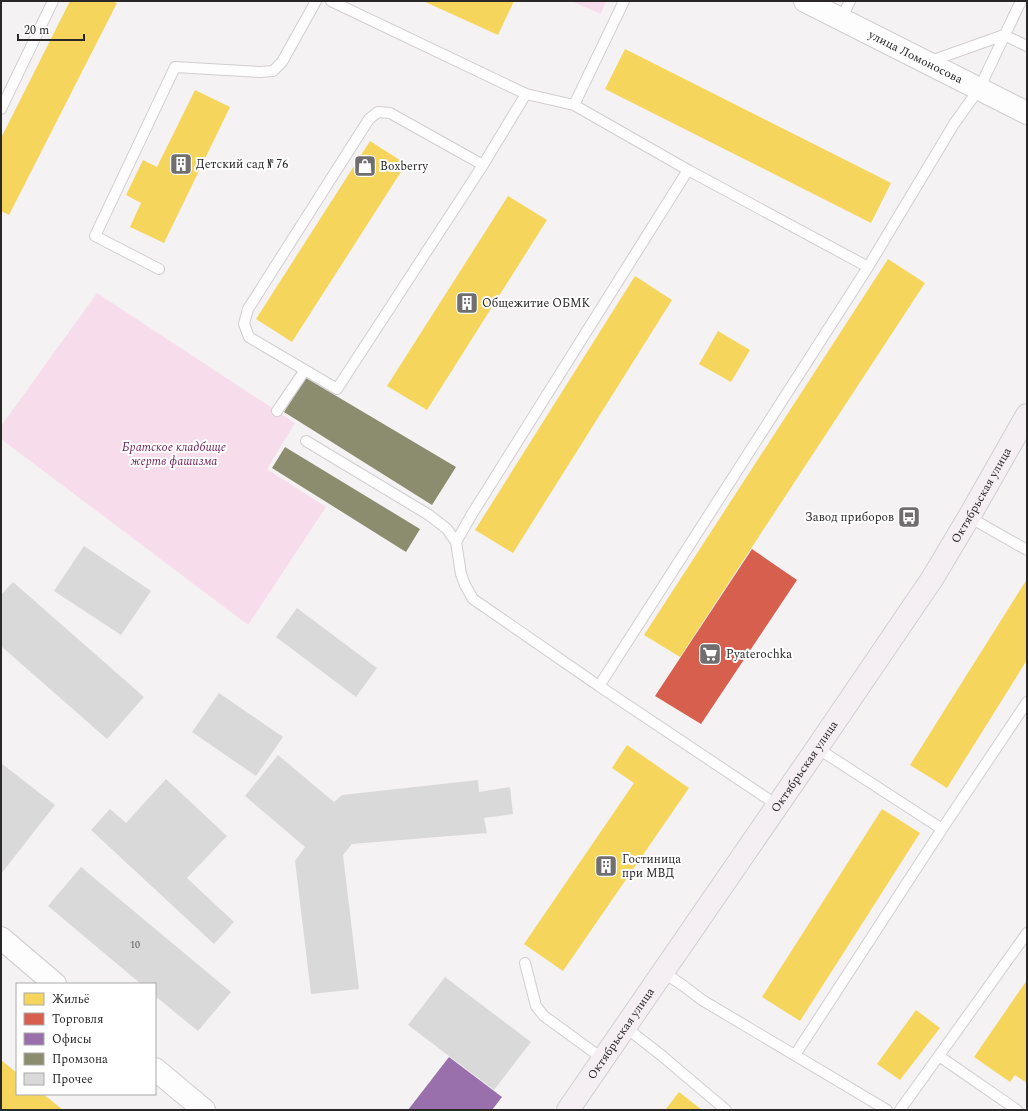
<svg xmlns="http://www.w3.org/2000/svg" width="1028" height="1111" viewBox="0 0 1028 1111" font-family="Spectral,serif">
  <rect width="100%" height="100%" fill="#f5f2f4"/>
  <path fill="#f7ddec" d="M 571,1 L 606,1 L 601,14 Z
    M 97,293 L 295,423 L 267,469 L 326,507 L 248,625 L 1,439 L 1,426 Z"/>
  <path fill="#f6d55c" d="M 70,1 L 112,1 L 117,3 L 9,215 L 1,211 L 1,138 Z
    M 423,1 L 514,1 L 498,35 Z
    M 625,49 L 891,183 L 871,223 L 605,89 Z
    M 195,90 L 230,107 L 164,243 L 130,227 L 141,203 L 126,195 L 143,160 L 157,167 Z
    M 370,141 L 406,164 L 292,342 L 256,319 Z
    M 508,196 L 547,220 L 427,410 L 387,386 Z
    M 888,259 L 925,283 L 680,657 L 644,635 Z
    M 635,276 L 672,300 L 513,553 L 475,530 Z
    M 718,331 L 750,350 L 731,382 L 699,364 Z
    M 1027,579 L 1027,660 L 947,788 L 910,765 Z
    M 627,745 L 689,788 L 563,971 L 524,944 L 634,783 L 612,768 Z
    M 882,809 L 920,833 L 800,1021 L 762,997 Z
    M 1027,980 L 1027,1083 L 1015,1075 L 1010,1082 L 974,1057 Z
    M 916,1010 L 940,1028 L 900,1080 L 877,1064 Z
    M 1,1060 L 17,1073 L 17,1094 L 43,1094 L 63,1110 L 1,1110 Z
    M 679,1092 L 702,1110 L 665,1110 Z"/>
  <path fill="#d6604d" d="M 752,549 L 797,580 L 701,724 L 655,696 Z"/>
  <path fill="#9970ab" d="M 449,1057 L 502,1097 L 492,1110 L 408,1110 Z"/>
  <path fill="#8c8c6e" d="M 306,378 L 456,467 L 432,505 L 284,412 Z
    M 285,447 L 420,529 L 406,552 L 272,468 Z"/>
  <path fill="#dad9da" d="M 84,546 L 151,591 L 121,635 L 54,591 Z
    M 13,582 L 144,697 L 107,739 L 1,646 L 1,595 Z
    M 297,608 L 377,668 L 356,697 L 276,637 Z
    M 219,693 L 283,737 L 256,776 L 192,732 Z
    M 278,755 L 334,802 L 342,795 L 478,780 L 479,792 L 510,787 L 513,814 L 484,818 L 487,833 L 352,844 L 343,855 L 359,989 L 311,994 L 295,861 L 305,847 L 245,796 Z
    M 1,763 L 55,805 L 1,874 Z
    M 166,779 L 227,836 L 187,878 L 234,922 L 214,944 L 91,830 L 110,809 L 126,823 Z
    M 81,867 L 231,992 L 198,1031 L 155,996 L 155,984 L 141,984 L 48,906 Z
    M 445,977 L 531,1042 L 494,1090 L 408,1025 Z"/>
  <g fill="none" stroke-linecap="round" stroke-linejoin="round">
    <g stroke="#d0ced0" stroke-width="12">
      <path id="lane" d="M 331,1 L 526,94 L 574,105 L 688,170 L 868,267 L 954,124 L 979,89 L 1021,1
        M 841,19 L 850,1
        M 928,62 L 1004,35 L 1027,46
        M 574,105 L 624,1
        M 1,109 L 53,1
        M 483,165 L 337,389 L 249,337 L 244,324 L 248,309 L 369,119 L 378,112 L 390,113 L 483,165 L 526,94
        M 159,269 L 95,236 L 175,67 L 260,72 L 273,71 L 282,62 L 316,1
        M 277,411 L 305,370
        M 306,441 L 429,515 L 447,529 L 456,542 L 461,574 L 465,585 L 473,599 L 599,686
        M 969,517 L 1027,550
        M 456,542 L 472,514 L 688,170
        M 817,748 L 942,829 L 1027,702
        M 777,805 L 599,686 L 868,267
        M 525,963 L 536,1006 L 544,1016 L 603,1059
        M 663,972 L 685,987 L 702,1000 L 887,1110
        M 625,1027 L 661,1055 L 726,1110
        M 795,1055 L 942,829
        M 939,1056 L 1017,1110
        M 900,1110 L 1027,933"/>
    </g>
    <g stroke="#d0ced0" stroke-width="24">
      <g id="secondary">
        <path id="s1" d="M 805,1 L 1027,113"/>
        <path d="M 1,938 L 55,984"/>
        <path d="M 155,1069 L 204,1110"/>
      </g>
    </g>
    <g stroke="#d0cfd0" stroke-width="24">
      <g id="primary">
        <path id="s2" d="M 568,1110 L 817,748 L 932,579 L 969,517 L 1027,415"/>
      </g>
    </g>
    <use href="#lane" stroke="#fefdfd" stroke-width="10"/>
    <use href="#secondary" stroke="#fefdfd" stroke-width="22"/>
    <use href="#primary" stroke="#f5eef2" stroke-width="22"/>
  </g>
  <defs>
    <g id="building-square" transform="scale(1.15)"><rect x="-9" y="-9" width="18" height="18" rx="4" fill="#706e6f" stroke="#fff"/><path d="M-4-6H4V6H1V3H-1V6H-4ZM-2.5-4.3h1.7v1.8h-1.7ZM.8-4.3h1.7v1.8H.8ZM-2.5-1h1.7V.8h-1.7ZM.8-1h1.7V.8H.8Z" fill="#fff"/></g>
    <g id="shop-square" transform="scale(1.15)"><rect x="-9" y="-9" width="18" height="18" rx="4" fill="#706e6f" stroke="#fff"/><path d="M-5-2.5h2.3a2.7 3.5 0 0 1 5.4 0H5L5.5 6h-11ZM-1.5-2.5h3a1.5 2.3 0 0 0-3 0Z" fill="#fff"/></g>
    <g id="bus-square" transform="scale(1.15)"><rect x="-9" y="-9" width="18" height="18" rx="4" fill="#706e6f" stroke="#fff"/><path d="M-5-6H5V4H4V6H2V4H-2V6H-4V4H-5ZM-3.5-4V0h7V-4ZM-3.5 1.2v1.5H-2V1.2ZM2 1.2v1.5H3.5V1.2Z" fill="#fff"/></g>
    <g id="supermarket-square" transform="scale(1.15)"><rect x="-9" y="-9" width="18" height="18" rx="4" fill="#706e6f" stroke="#fff"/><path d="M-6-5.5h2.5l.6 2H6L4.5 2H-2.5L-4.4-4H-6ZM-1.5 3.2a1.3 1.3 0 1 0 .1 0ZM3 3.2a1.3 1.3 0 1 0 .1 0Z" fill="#fff"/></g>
  </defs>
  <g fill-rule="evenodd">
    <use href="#building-square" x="181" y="164"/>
    <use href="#shop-square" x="365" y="166"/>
    <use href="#building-square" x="467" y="303"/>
    <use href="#bus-square" x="909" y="517"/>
    <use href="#supermarket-square" x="710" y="654"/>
    <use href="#building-square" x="606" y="866"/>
  </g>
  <g text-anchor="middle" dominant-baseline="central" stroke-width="4" stroke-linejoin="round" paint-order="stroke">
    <g font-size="10" fill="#575556">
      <text x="135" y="945">10</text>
    </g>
    <g font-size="12" fill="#292728" stroke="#fff">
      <text stroke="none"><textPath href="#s1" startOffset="124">улица Ломоносова</textPath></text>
      <text stroke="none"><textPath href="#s2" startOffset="741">Октябрьская улица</textPath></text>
      <text stroke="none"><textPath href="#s2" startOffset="417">Октябрьская улица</textPath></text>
      <text stroke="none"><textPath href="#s2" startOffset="93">Октябрьская улица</textPath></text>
    </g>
    <g font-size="12" fill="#292728" stroke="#fff" text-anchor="start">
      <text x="196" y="164">Детский сад № 76</text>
      <text x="380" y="166">Boxberry</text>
      <text x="482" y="303">Общежитие ОБМК</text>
      <text x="894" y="517" text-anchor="end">Завод приборов</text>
      <text x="726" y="654">Pyaterochka</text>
      <text x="622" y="859">Гостиница<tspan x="622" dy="14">при МВД</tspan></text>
    </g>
    <g font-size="12" font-style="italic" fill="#6e1e55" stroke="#fff">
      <text x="174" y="447">Братское кладбище<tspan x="174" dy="14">жертв фашизма</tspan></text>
    </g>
  </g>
  <rect width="1028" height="1111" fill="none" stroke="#292728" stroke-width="4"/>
  <rect x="16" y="983" width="140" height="112" fill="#ffffff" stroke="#a9a9a9"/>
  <rect x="24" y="993" width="20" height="12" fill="#f6d55c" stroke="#a9a9a9"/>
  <text x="52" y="1003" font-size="12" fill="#292728">Жильё</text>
  <rect x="24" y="1013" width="20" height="12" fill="#d6604d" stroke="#a9a9a9"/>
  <text x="52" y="1023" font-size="12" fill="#292728">Торговля</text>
  <rect x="24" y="1033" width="20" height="12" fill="#9970ab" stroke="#a9a9a9"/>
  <text x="52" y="1043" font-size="12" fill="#292728">Офисы</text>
  <rect x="24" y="1053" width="20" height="12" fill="#8c8c6e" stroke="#a9a9a9"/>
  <text x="52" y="1063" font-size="12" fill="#292728">Промзона</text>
  <rect x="24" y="1073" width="20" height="12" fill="#dad9da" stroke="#a9a9a9"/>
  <text x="52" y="1083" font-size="12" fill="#292728">Прочее</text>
  <path d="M18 34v6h66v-6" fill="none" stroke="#292728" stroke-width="2"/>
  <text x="24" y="34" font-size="12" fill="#292728" stroke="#ffffff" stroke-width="3" paint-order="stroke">20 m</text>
</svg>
